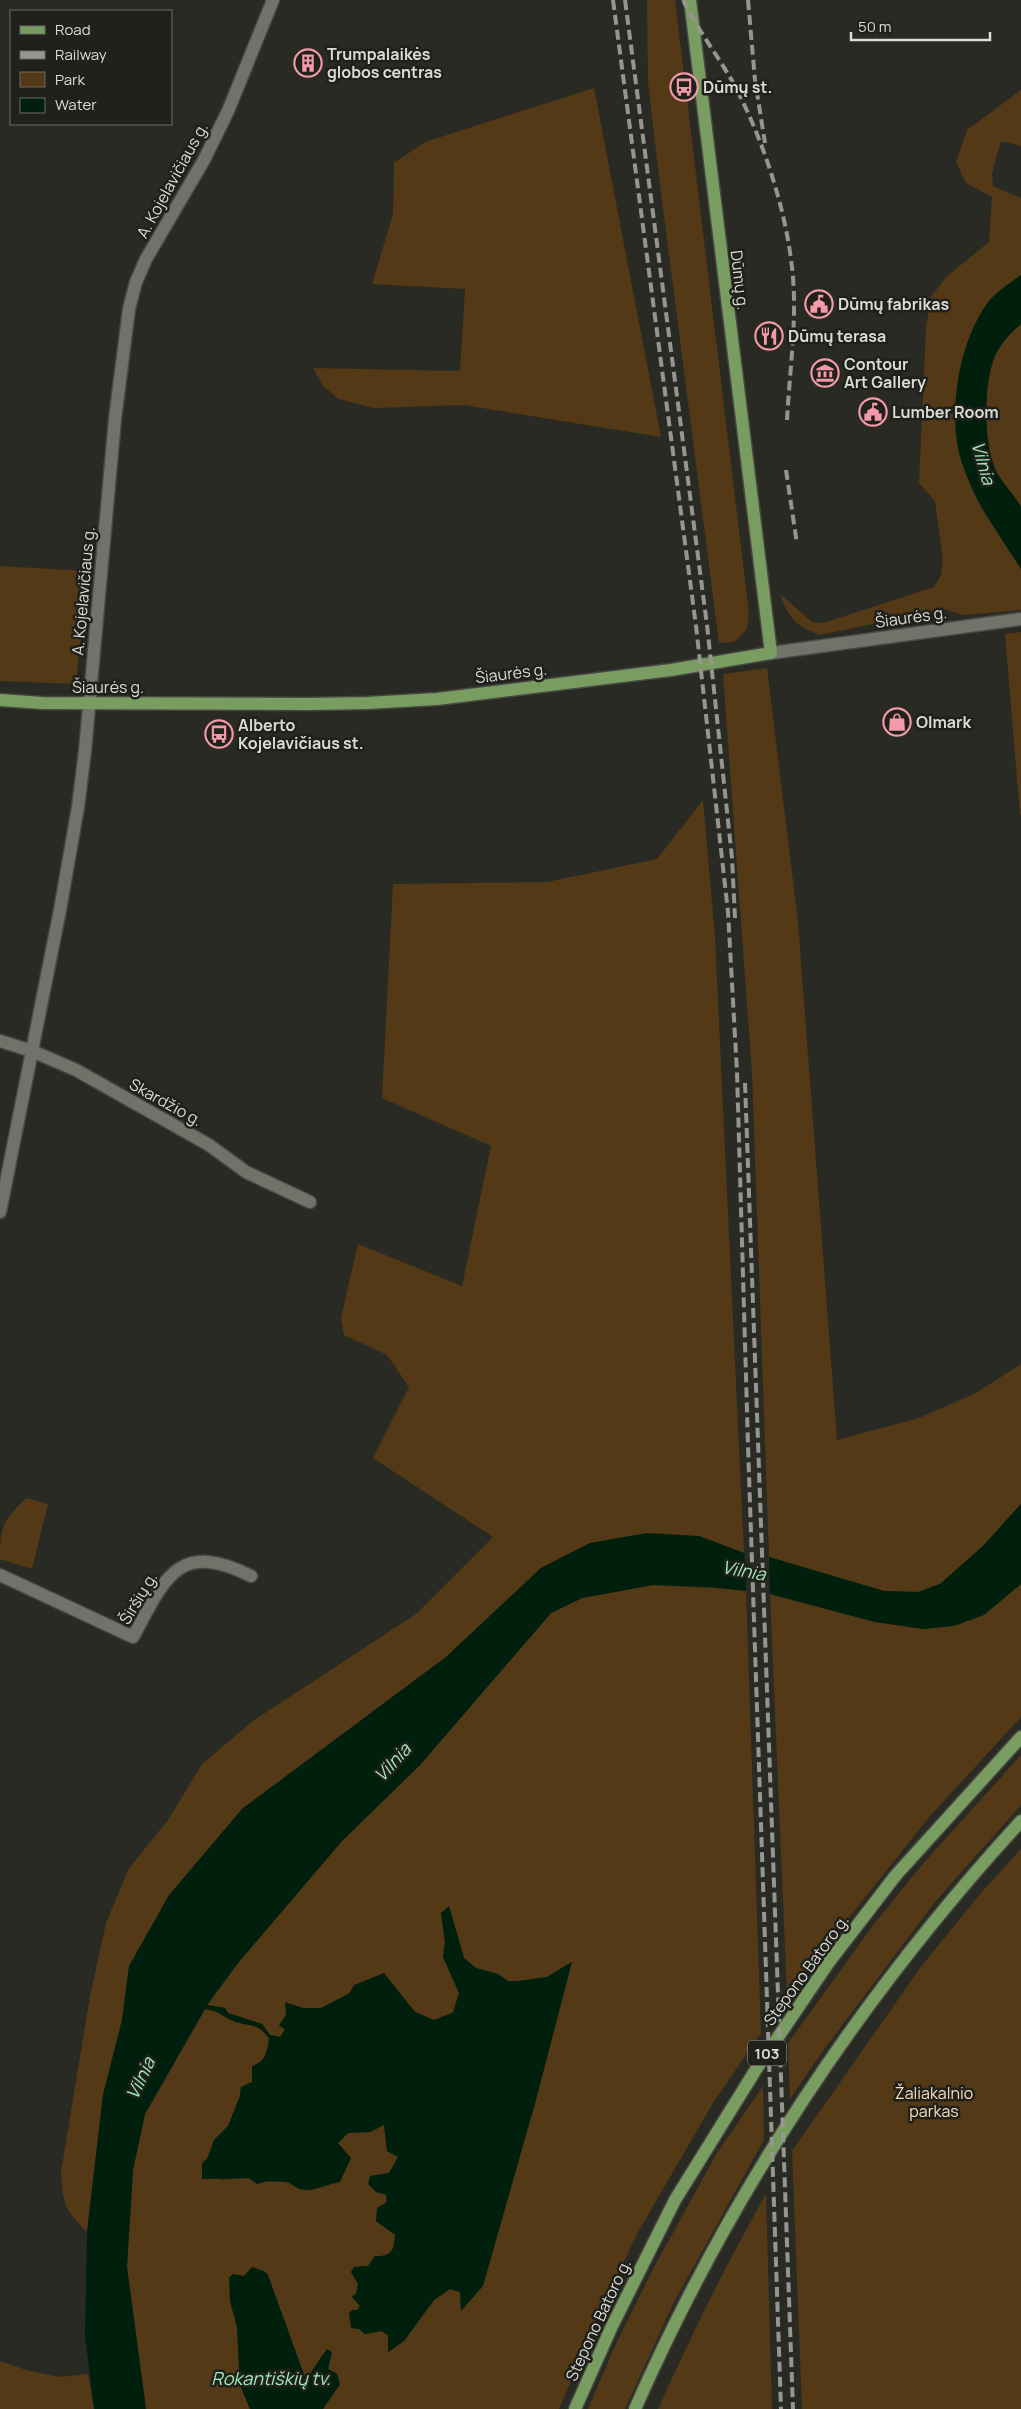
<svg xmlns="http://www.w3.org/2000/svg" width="1021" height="2409" viewBox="0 0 1021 2409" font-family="Manrope,sans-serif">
  <rect width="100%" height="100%" fill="#292a23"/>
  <path fill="#533916" d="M 647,0 L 675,0 L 749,613 L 747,629 L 734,642 L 719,643 L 659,177 L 648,82 Z
    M 594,88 L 661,437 L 464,405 L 374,408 L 339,399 L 323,386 L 313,368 L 460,371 L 465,289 L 372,284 L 393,214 L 394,163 L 425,142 Z
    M 1021,90 L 1021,146 L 1001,141 L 992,173 L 993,186 L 1021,198 L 1021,275 C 951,323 942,421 974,494 C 983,514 999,533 1010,552 C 1014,557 1019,563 1021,568 C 1021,579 1021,598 1021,610 L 963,615 L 945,609 L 820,635 C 795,625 789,619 780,594 L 812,622 L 823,623 L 934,587 L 941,575 L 943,560 L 935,501 L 919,483 L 926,328 L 931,297 L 946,277 L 989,242 L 992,197 L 966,183 L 956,162 L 967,130 Z
    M 1021,324 L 1021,507 C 1012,496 1003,485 997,473 C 983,445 983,384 995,356 C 1001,343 1010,333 1021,324 Z
    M 0,566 L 87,571 L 76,684 L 0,681 Z
    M 1021,632 L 1021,815 L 1020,815 L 1005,634 Z
    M 767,668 L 798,922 L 837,1440 L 919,1418 L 976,1393 L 1021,1364 L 1021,1504 L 982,1547 L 940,1584 L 918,1592 L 884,1591 L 769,1557 L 752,1073 L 723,674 Z
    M 703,800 L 715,937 L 744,1553 L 699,1536 L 590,1543 L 541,1568 L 446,1657 L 242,1809 L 129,1966 L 122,2020 L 103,2095 L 87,2232 C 64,2209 63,2203 61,2172 L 90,1996 L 106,1923 L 129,1868 L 168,1820 L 202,1764 L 253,1721 L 416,1614 L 493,1537 L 373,1458 L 409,1387 L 387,1355 L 344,1335 L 341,1318 L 358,1244 L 462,1286 L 491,1146 L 382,1098 L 393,884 L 547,882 L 657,859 Z
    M 26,1498 L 48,1504 L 32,1569 L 0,1559 C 0,1526 3,1521 26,1498 Z
    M 1021,1584 L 1021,1717 L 931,1815 L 787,1995 L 770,1594 L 875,1622 L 924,1629 Z
    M 653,1585 L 746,1590 L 761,2033 L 713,2103 L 637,2234 L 599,2314 L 559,2409 L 323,2409 L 340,2384 L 328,2369 L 332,2352 L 322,2355 L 306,2381 L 276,2300 L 230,2301 L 237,2327 L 240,2385 L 250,2409 L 146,2409 L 127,2267 L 133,2170 L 145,2114 L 205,2009 C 218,2011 220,2014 231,2019 C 248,2028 255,2020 269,2038 C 268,2055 258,2067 252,2083 L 241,2087 L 240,2096 L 228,2126 L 214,2140 L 208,2157 L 202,2164 L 220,2180 L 249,2178 L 257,2184 C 277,2178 292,2183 310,2191 L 327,2184 L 340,2181 L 338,2143 L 348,2133 L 370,2132 L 384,2125 L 387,2151 L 398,2157 L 389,2173 L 370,2176 L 386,2195 L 386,2226 L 395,2235 L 392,2252 L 368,2266 L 354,2267 L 351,2272 L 358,2284 L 356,2294 L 352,2296 L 360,2306 L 352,2321 L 365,2334 L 381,2331 L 389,2335 L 389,2352 L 404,2341 L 434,2300 L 450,2289 L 460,2292 L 461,2310 L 571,1962 L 547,1977 L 519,1981 L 508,1981 L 498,1974 L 476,1968 L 464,1958 L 449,1907 L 441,1913 L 445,1942 L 443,1957 L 459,1993 L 453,2012 L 434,2020 C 422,2015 411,2011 403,2000 C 399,1993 398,1990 391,1984 L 349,1993 L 321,2008 L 303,2008 L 286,2015 L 283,2022 L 285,2030 L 280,2037 L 270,2035 L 262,2024 L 228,2013 L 225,2008 L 207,2005 L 238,1963 L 342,1841 L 420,1765 L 551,1613 L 582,1598 Z
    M 1021,1755 L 1021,1805 L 935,1902 L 825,2048 L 790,2099 L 788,2043 L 874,1924 L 921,1866 Z
    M 1021,1849 L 1021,2409 L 802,2409 L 792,2151 L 920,1968 L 980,1894 Z
    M 763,2086 L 764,2140 L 674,2302 L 625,2409 L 588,2409 L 614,2348 L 653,2269 L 717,2153 Z
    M 766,2194 L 772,2409 L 658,2409 C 691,2336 726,2264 766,2194 Z
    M 0,2361 L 26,2370 L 60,2377 L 88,2374 L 94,2409 L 0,2409 Z"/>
  <path fill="#001f0d" d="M 1021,275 L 1021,324 C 1010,333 1001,343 995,356 C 983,384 983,446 997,473 C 1002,482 1019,501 1021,507 C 1021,516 1021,557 1021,569 C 1000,536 976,503 963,466 C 946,419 958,345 986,305 C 995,292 1009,284 1021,275 Z
    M 1021,1504 L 1021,1584 L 984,1615 L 954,1626 L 924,1629 L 875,1622 L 770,1594 L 711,1587 L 653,1585 L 582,1598 L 551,1613 L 420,1765 L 342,1841 L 238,1963 L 207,2005 L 225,2008 L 228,2013 L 262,2024 L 270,2035 L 280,2037 L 285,2030 L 279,2025 L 286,2015 L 285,2002 L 303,2008 L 321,2008 L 349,1994 L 354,1985 L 384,1973 L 415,2012 L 434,2020 L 453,2013 L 459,1993 L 443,1957 L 445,1942 L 441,1913 L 449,1906 L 464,1958 L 476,1968 L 498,1974 L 508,1981 L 519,1981 L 547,1977 L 572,1962 L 536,2100 L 483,2286 L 461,2311 L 460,2292 L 450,2289 L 434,2300 L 404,2341 L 388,2352 L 388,2335 L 381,2331 L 365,2334 L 359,2329 L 351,2328 L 349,2313 L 352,2310 L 357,2310 L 360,2306 L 352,2297 L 356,2294 L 358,2284 L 351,2272 L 354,2267 L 368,2266 L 375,2256 C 391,2257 395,2250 395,2235 L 376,2221 L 377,2208 L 387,2202 L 386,2195 L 376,2192 L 368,2184 L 370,2176 L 389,2173 L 398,2157 L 387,2151 L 384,2125 L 370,2132 L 348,2133 L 338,2143 L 351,2158 L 340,2182 C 322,2185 305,2198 289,2182 L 267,2181 L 257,2184 L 249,2178 L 202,2179 L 202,2164 L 208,2157 L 214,2140 L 228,2126 L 240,2096 L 241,2087 L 252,2082 L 252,2066 C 266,2061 268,2052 269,2038 C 255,2020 248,2028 231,2020 C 219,2014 219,2011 205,2009 L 145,2114 L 133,2170 L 127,2267 L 146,2409 L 94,2409 L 85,2336 L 87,2232 L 103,2095 L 122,2020 L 129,1966 L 169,1895 L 242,1809 L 446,1657 L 541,1568 L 590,1543 L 647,1533 L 699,1536 L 744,1553 L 769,1557 L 884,1591 L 918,1592 L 940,1584 L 982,1547 Z
    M 252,2267 L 264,2271 L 268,2275 L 306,2380 L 327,2349 L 332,2352 L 328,2369 L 337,2374 L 340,2384 L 323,2409 L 250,2409 L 240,2385 L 237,2327 L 230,2301 L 229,2278 L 233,2274 L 244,2276 Z"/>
  <path fill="#292a23" d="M 744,1550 L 769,1554 L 770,1597 L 746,1593 Z"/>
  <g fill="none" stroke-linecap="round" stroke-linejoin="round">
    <g stroke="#464742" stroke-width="15">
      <path id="minor" d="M 771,653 L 1021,619
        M 0,1041 L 32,1051 L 76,1070 L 209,1145 L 246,1172 L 310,1202
        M 0,1212 L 60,910 L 78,807 L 85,751 L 115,419 L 129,309 L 136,282 L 146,259 L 204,160 L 228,111 L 273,0
        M 0,1575 L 133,1637 C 164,1580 177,1539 251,1576"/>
    </g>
    <g stroke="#464742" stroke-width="15">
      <path id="major" d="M 0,700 L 42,703 L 309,704 L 367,703 L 437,699 L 671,670 L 771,653 L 690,0
        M 575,2409 L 612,2326 L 675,2200 L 755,2071 L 829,1962 L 896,1875 L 1021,1737
        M 635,2409 C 730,2193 862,1994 1021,1821"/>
    </g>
    <use href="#minor" stroke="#71736a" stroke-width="12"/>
    <use href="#major" stroke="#799d61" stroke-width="12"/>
    <path stroke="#959690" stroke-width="4" stroke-dasharray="10 5" stroke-linecap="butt" d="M 613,0 L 696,626 L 728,912 L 737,1072 L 748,1445 L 781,2409
      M 625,0 L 707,625 L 732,858 L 735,918
      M 683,0 C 698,31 720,58 736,88 C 768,150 795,236 794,306 C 794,344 789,382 787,420
      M 748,0 L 755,80 L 765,143
      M 786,470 L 797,544
      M 745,1083 L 793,2409"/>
  </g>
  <defs>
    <g id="building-ring" transform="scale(1.4375)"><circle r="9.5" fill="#20211a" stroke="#f39aa9" stroke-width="1.5"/><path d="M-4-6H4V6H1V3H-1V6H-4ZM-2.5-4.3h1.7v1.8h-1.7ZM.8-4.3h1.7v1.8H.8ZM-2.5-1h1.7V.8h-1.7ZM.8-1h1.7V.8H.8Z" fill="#f39aa9"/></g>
    <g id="bus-ring" transform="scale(1.4375)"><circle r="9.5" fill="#20211a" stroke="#f39aa9" stroke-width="1.5"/><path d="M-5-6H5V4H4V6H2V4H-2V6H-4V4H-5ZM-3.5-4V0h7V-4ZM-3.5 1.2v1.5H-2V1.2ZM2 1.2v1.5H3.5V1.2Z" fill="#f39aa9"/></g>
    <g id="civic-ring" transform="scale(1.4375)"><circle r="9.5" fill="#20211a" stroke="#f39aa9" stroke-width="1.5"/><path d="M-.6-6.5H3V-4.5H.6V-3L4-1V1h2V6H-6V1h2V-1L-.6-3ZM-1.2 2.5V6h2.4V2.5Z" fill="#f39aa9"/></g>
    <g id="restaurant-ring" transform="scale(1.4375)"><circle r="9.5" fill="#20211a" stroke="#f39aa9" stroke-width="1.5"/><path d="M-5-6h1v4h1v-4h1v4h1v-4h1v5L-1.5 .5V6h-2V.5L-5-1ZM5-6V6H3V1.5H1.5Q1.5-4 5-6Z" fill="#f39aa9"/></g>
    <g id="museum-ring" transform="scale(1.4375)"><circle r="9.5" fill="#20211a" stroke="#f39aa9" stroke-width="1.5"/><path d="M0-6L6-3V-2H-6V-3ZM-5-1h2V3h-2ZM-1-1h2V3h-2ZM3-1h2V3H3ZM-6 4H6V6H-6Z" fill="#f39aa9"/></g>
    <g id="shop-ring" transform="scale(1.4375)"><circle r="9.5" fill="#20211a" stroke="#f39aa9" stroke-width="1.5"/><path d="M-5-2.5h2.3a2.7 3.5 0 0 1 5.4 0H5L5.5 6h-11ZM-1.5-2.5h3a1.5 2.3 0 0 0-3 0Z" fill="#f39aa9"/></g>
  </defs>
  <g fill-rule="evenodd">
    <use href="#building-ring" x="308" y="63"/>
    <use href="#bus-ring" x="684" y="87"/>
    <use href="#civic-ring" x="819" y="304"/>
    <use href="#restaurant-ring" x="769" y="336"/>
    <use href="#museum-ring" x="825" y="373"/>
    <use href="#civic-ring" x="873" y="412"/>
    <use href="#shop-ring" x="897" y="722"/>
    <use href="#bus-ring" x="219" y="734"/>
  </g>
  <g text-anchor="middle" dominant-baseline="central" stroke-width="5" stroke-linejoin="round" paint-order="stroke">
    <rect fill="#20211a" stroke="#a3a49e" stroke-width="1" x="748" y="2040.5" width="38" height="25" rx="4"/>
    <g font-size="15" font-weight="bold" fill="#dbdcd7">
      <text x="767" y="2053">103</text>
    </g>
    <g font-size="16" font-weight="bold" fill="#dbdcd7" stroke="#20211a" text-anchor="start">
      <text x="327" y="54">Trumpalaikės<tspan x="327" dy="18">globos centras</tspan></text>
      <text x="703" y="87">Dūmų st.</text>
      <text x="838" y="304">Dūmų fabrikas</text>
      <text x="788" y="336">Dūmų terasa</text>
      <text x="844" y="364">Contour<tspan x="844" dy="18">Art Gallery</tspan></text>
      <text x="892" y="412">Lumber Room</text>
      <text x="916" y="722">Olmark</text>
      <text x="238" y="725">Alberto<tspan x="238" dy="18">Kojelavičiaus st.</tspan></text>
    </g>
    <g font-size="16" fill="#dbdcd7" stroke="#20211a">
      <text transform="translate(172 180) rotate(-61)">A. Kojelavičiaus g.</text>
      <text transform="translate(740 280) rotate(83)">Dūmų g.</text>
      <text transform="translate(83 591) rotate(-85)">A. Kojelavičiaus g.</text>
      <text transform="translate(911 617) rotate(-8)">Šiaurės g.</text>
      <text transform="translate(511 673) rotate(-7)">Šiaurės g.</text>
      <text x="108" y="687">Šiaurės g.</text>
      <text transform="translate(166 1102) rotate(29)">Skardžio g.</text>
      <text transform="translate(138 1598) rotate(-59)">Širšių g.</text>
      <text transform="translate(806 1970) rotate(-54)">Stepono Batoro g.</text>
      <text transform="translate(598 2320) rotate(-65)">Stepono Batoro g.</text>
    </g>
    <g font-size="16" fill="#fddeba" stroke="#20211a">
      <text x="934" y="2093">Žaliakalnio<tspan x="934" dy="18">parkas</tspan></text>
    </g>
    <g font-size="18" font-style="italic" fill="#9ee8b9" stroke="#20211a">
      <text transform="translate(984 463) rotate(74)">Vilnia</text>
      <text transform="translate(744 1570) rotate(10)">Vilnia</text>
      <text transform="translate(392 1762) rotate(-48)">Vilnia</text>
      <text transform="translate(140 2078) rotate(-65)">Vilnia</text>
      <text x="271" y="2378">Rokantiškių tv.</text>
    </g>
  </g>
  <rect x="10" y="10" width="162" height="115" fill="#20211a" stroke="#6b6c66"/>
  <rect x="20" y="26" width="25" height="8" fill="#799d61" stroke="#6b6c66"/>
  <text x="55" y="35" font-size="15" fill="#dbdcd7">Road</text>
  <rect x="20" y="51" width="25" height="8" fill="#959690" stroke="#6b6c66"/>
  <text x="55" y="60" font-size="15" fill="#dbdcd7">Railway</text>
  <rect x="20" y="72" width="25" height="15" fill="#533916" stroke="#6b6c66"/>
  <text x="55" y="85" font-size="15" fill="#dbdcd7">Park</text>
  <rect x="20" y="98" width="25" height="15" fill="#001f0d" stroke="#6b6c66"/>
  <text x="55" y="110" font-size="15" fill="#dbdcd7">Water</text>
  <path d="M851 32v8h139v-8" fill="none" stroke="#dbdcd7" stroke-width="2.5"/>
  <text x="858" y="32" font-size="15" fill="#dbdcd7" stroke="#20211a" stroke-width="4" paint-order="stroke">50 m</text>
</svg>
